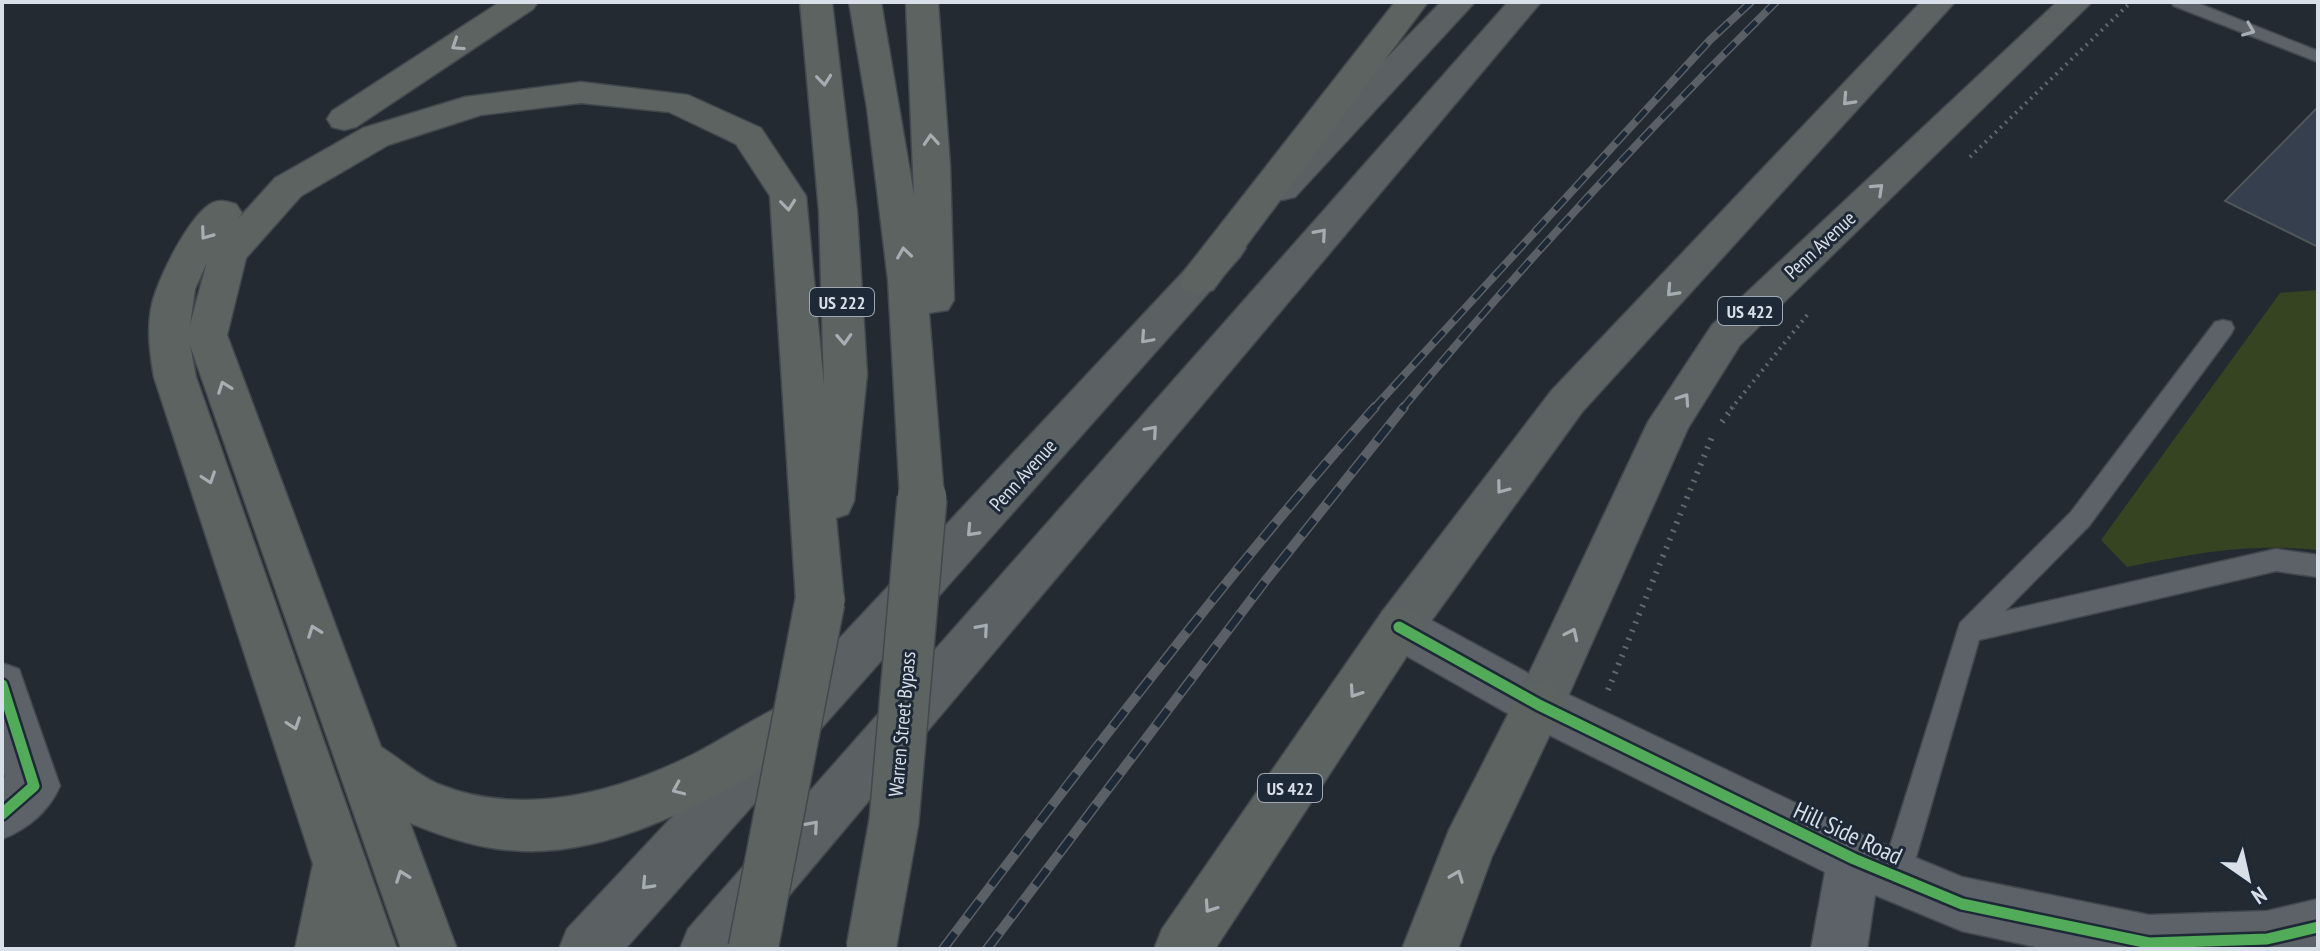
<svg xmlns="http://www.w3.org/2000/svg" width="2320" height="951" viewBox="0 0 2320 951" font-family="'PT Sans Narrow',sans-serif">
  <rect width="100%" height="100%" fill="#242a31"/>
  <path fill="#374421" d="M 2318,290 L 2318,550 C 2247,543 2196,553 2127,567 L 2101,540 L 2280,293 Z"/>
  <path fill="#353f4d" stroke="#51565c" stroke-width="2" d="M 2318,107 L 2318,247 L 2225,201 Z"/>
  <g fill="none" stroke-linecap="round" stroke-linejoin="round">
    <g stroke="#42484e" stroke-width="3">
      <path id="service" d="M 2171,2 L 2195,2 L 2318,51 L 2318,62 L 2174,6 Z
        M 2223,320 L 2231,322 L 2234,328 L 2231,334 L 2089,526 L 2005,611 L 2276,549 L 2318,555 L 2318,577 L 2276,571 L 1979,640 L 1910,878 L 1905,888 L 1895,893 L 1885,888 L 1880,878 L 1960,623 L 2071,512 L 2215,322 Z"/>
    </g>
    <g stroke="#42484e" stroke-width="3">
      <path id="minor" d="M 1399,606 L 1416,612 L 1557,689 L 1873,840 L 1962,877 L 2149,915 L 2267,911 L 2318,899 L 2318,949 L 2045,949 L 1962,931 L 1875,895 L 1867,949 L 1811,949 L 1825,872 L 1521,721 L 1382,642 L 1375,627 L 1382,612 Z
        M 2,663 L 19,669 L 60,786 C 49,811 28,829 2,839 L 2,780 L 5,777 L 2,766 Z"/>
    </g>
    <g stroke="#42484e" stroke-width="3">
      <path id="primary" d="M 1441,2 L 1475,2 L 1295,197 L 1282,200 L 1269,197 L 1264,188 L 1269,179 Z
        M 1508,2 L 1541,2 L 744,949 L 680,949 L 688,929 Z
        M 1227,235 L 1240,239 L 1246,248 L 1240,257 L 625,949 L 559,949 L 567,929 L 1214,239 Z"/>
    </g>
    <g stroke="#42484e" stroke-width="3">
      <path id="trunk" d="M 1921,2 L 1955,2 L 1582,412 L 1416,642 L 1399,648 L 1382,642 L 1375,627 L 1382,612 L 1552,390 Z
        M 2057,2 L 2092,2 L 1740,345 L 1688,428 L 1557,721 L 1539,728 L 1521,721 L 1514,705 L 1648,422 L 1712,325 Z"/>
    </g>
    <g stroke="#42484e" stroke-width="3">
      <path id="motorway" d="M 500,2 L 538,2 L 533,9 L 356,127 L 344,130 L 332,127 L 327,119 L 332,111 Z
        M 800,2 L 832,2 L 857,211 L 867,374 L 854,501 L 848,514 L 836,518 L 844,601 L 837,615 L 820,621 L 803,615 L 796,601 L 770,196 L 736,144 L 669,112 L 581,103 L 481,115 L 388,145 L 301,196 L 246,258 L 227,335 L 381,747 C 400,759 418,775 438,784 C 521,818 615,793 692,755 C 727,737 759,714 795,700 L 813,707 L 820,723 C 818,728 816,736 812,740 C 801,751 779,760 765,768 C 693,809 608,854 523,851 C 483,850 447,838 410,823 L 457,949 L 401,949 L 190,345 L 196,377 L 397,949 L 295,949 L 313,864 L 154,377 C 150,354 147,332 151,309 C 155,283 189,215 212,203 C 221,199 228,202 236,204 L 242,213 L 238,219 L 275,178 L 363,128 L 465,97 L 581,82 L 688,95 L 761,128 L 806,196 L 824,386 L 819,211 ZM 207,262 L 190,325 L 195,289 Z
        M 849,2 L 881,2 L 914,195 L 906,2 L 938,2 L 950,166 L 954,300 L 948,310 L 929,313 L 944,498 L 938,511 L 922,516 L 906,511 L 900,498 L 888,280 L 867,108 Z
        M 1395,2 L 1428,2 L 1213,290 L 1199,294 L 1185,290 L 1180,280 L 1185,270 Z
        M 1399,606 L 1416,612 L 1423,627 L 1416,642 L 1215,949 L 1154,949 L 1162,929 L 1382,612 Z
        M 1539,682 L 1557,689 L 1564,705 L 1492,856 L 1458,949 L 1402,949 L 1449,830 L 1521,689 Z"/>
    </g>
    <path stroke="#63686d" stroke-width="4" stroke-dasharray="2 5" stroke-linecap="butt" d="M 1970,157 L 2131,2
      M 1731,409 L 1808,314"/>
    <path stroke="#63686d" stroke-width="6" stroke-dasharray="2 7" stroke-linecap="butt" d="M 1722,422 L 1733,407
      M 1608,690 L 1712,437"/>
    <use href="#service" fill="#5d6168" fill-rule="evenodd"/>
    <use href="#minor" fill="#5d6168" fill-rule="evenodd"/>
    <use href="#primary" fill="#5b6162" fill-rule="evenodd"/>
    <use href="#trunk" fill="#5c6262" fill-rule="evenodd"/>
    <use href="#motorway" fill="#5d6361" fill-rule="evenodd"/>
    <g stroke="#5b6066" stroke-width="8">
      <path id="rail-far1" d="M 1373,409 L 1710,40 L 1751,2
        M 1402,409 C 1520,267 1645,132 1776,2"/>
    </g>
    <g stroke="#5b6066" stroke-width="10">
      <path id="rail" d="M 943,949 C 1082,765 1222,580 1375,407
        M 987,949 L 1266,580 L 1404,407"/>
    </g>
    <use href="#rail-far1" stroke="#1e2937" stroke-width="5" stroke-dasharray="15" stroke-linecap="butt"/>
    <use href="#rail" stroke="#1e2937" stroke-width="7" stroke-dasharray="20" stroke-linecap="butt"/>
    <g stroke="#42484e" stroke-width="52" stroke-linecap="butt">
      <path id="motorway-bridge" d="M 753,949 L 820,601
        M 871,949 L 894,821 L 922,498"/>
    </g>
    <use href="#motorway-bridge" stroke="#5d6361" stroke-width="49"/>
    <g stroke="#1e2937" stroke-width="16">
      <path id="cycleway" d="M 1399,627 L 1539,705 L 1854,859 L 1962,904 L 2149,943 L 2267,939 L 2318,927
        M 2,685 L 34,786 L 2,814"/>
    </g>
    <use href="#cycleway" stroke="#51ab58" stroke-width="11"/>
  </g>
  <defs><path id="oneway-chevron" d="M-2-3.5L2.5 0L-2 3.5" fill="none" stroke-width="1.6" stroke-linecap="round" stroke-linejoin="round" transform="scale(2)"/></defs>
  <use stroke="#a7adb5" href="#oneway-chevron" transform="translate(2249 30) rotate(22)"/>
  <g stroke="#a7adb2">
    <use href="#oneway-chevron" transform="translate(457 45) rotate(147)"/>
    <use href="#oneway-chevron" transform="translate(824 80) rotate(84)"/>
    <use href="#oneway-chevron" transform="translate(931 140) rotate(-94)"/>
    <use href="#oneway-chevron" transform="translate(788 205) rotate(84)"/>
    <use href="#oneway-chevron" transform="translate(206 234) rotate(126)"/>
    <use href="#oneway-chevron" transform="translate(904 253) rotate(-98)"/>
    <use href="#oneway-chevron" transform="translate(844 339) rotate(87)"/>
    <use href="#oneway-chevron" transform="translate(224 387) rotate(-110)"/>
    <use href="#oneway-chevron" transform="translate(209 478) rotate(71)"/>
    <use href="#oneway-chevron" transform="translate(314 631) rotate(-110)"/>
    <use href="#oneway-chevron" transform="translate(1355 692) rotate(124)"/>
    <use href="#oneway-chevron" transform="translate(294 724) rotate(71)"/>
    <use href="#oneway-chevron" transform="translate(678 789) rotate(156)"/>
    <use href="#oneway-chevron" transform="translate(402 876) rotate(-110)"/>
    <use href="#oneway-chevron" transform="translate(1457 876) rotate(-69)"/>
    <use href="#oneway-chevron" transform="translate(1210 907) rotate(124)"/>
  </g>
  <g stroke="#a6adb2">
    <use href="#oneway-chevron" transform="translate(1848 100) rotate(133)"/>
    <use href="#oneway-chevron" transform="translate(1878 189) rotate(-43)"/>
    <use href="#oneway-chevron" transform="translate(1321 234) rotate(-49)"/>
    <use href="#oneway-chevron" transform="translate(1672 291) rotate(133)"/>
    <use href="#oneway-chevron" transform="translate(1146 338) rotate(132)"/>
    <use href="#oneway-chevron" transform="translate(1684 399) rotate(-56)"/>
    <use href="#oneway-chevron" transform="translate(1152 431) rotate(-49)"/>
    <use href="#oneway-chevron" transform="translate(1502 488) rotate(127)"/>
    <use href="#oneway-chevron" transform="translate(972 531) rotate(133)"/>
    <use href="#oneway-chevron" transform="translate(983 629) rotate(-49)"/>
    <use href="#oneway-chevron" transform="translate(1572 634) rotate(-65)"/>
    <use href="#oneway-chevron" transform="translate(813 826) rotate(-49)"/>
    <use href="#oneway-chevron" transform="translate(647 884) rotate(133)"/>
  </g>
  <g text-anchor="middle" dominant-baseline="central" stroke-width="6" stroke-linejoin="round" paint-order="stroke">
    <g fill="#1e2937" stroke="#a0a8b3" stroke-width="2">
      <rect x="810" y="288" width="64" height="28" rx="6"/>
      <rect x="1718" y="297" width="64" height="28" rx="6"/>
      <rect x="1258" y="774" width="64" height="28" rx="6"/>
    </g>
    <g font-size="18" font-weight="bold" fill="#d8dfe8">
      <text x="842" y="302">US 222</text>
      <text x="1750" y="311">US 422</text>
      <text x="1290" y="788">US 422</text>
    </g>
    <g font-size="20" fill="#d8dfe8" stroke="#1e2937">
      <text transform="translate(1820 245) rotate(-43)">Penn Avenue</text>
      <text transform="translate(1023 475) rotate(-48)">Penn Avenue</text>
      <text transform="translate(902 724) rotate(-85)">Warren Street Bypass</text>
    </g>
    <g font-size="24" fill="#d8dfe8" stroke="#1e2937">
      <text transform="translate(1848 833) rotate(25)">Hill Side Road</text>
    </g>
  </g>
  <rect width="2320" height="951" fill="none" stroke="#d8dfe8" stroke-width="8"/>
  <g transform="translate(2248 879) rotate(146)" stroke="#1e2937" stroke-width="6" paint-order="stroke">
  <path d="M0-6L14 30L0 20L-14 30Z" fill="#d8dfe8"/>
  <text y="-12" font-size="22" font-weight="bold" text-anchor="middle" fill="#d8dfe8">N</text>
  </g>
</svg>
